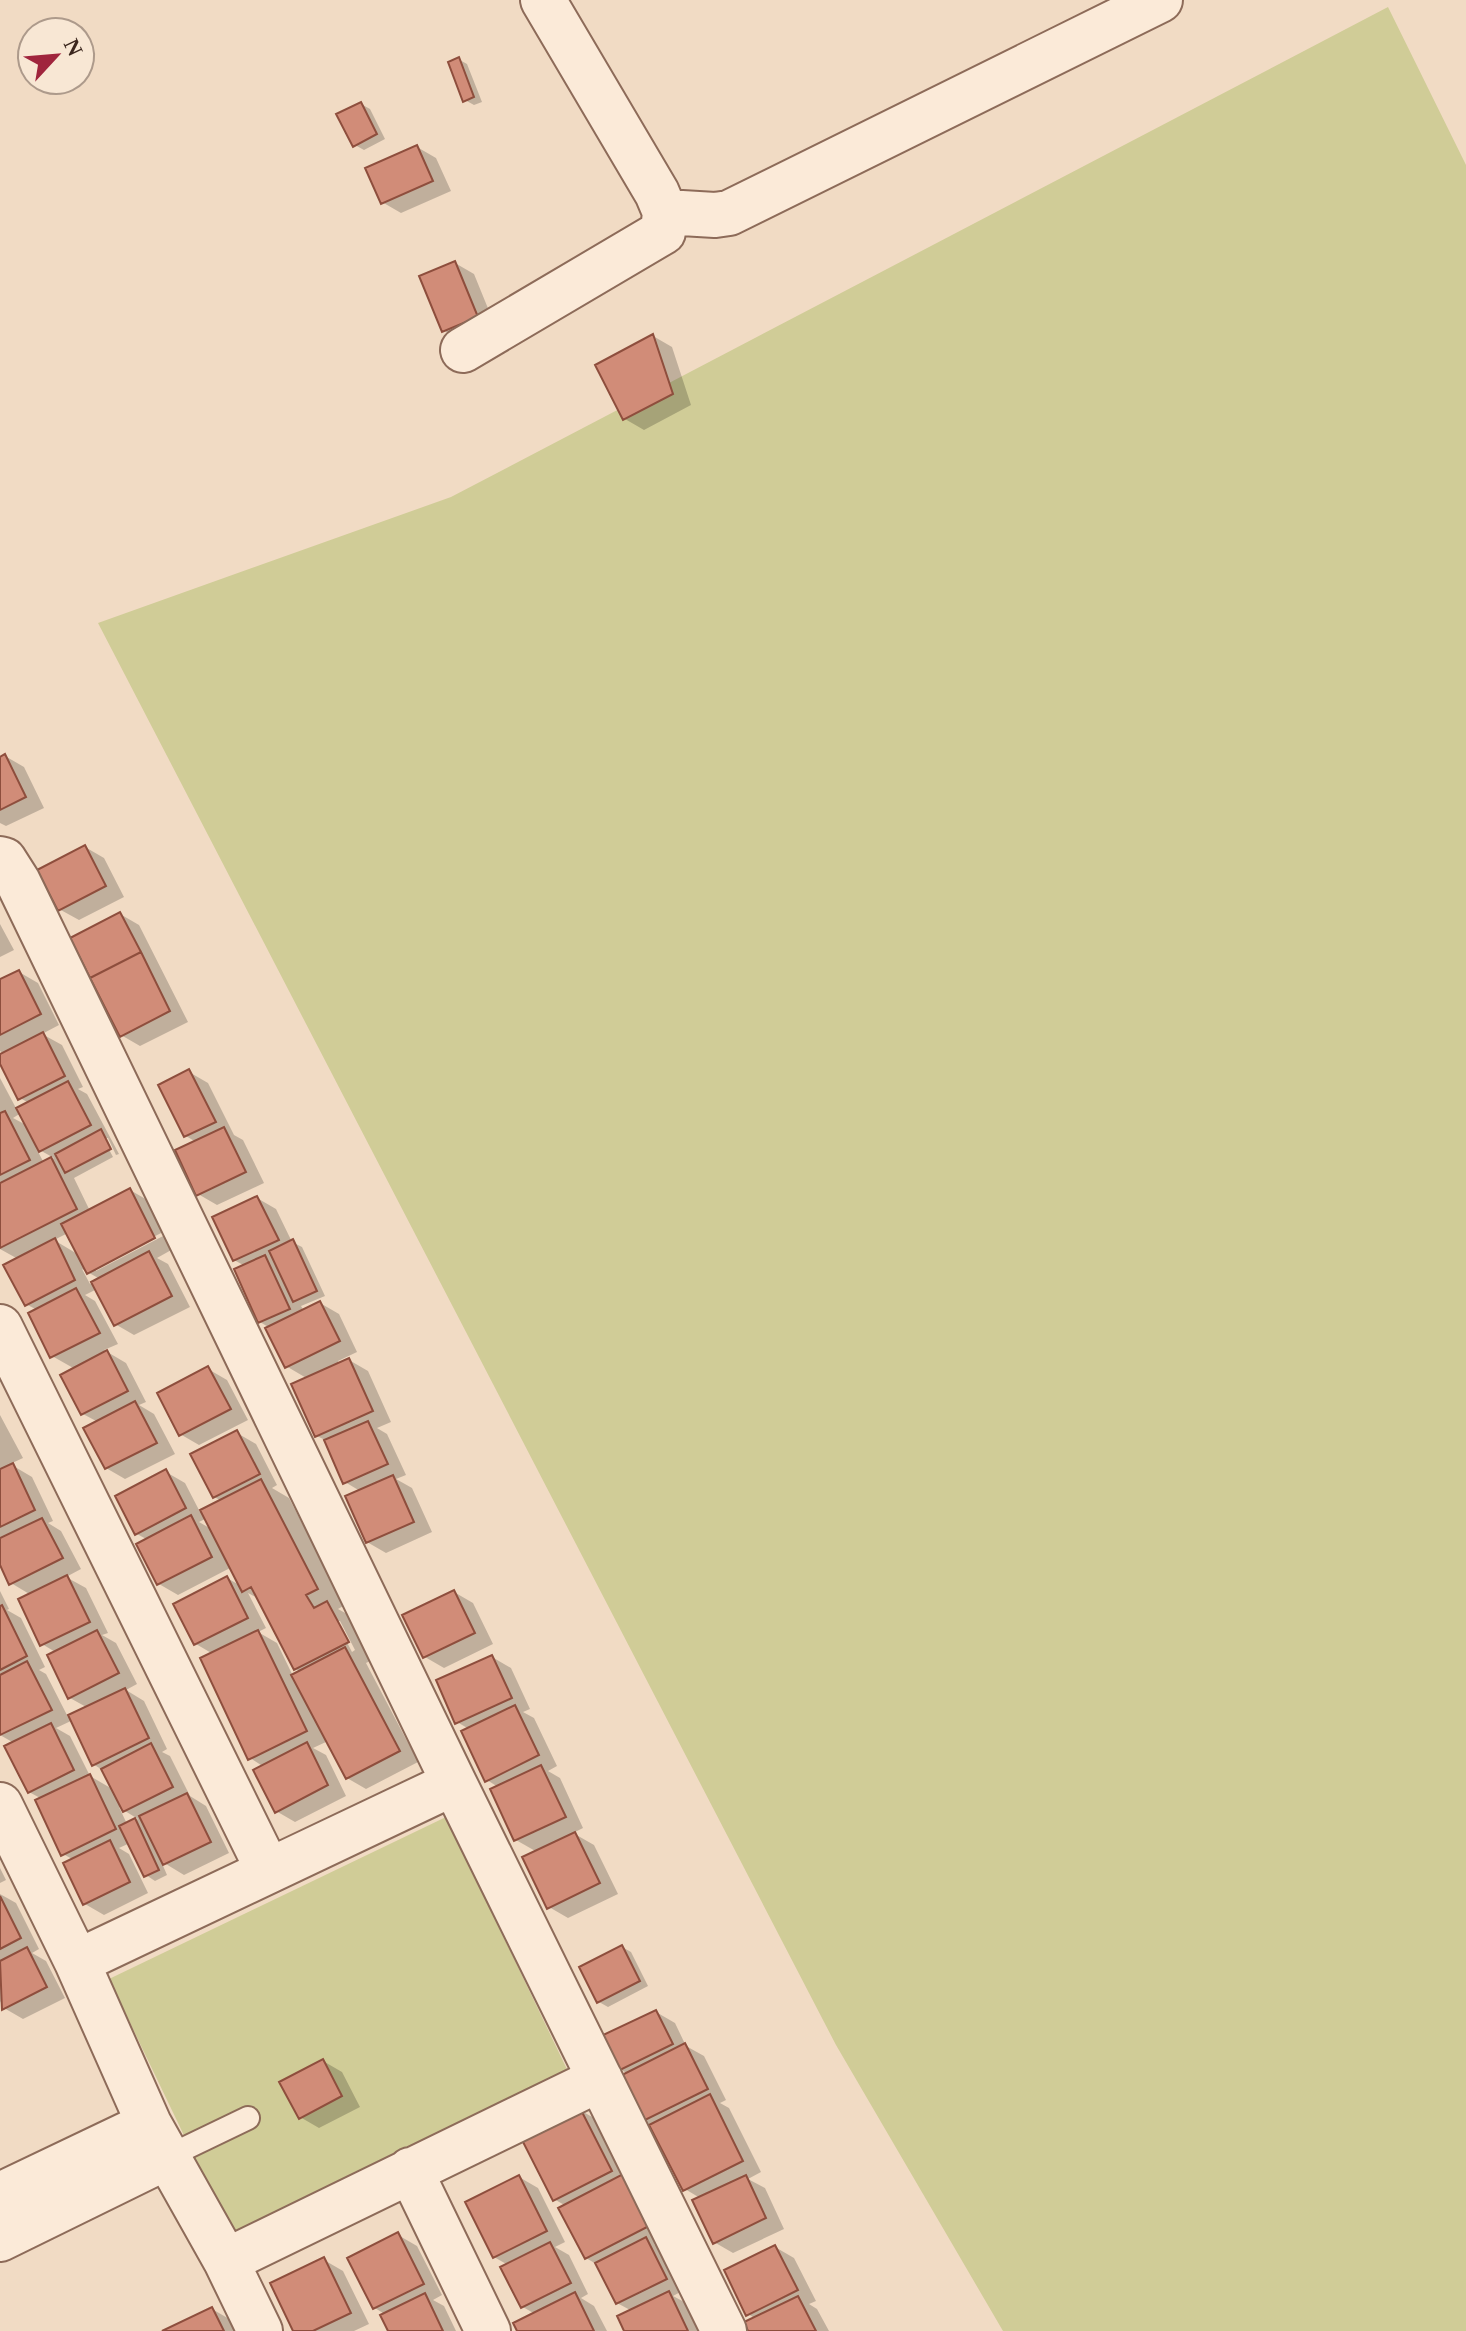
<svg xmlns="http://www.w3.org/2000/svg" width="1466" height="2331" viewBox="0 0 1466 2331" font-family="'Times New Roman',serif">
  <rect width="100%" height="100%" fill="#f1dbc4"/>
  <path fill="#d0cc97" d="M 1388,7 L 1466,165 L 1466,2331 L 1003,2331 L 836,2045 L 98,623 L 451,497 Z
    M 446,1817 L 575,2086 L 238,2248 L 109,1979 Z"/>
  <path fill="#0003" fill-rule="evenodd" d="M 458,59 L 467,64 L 482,102 L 474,105 L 465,100 Z
    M 361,104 L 370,109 L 385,139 L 364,150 L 355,145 Z
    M 417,147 L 436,158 L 451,191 L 401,213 L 382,202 Z
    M 455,263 L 474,274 L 496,328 L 462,341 L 443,330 Z
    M 653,336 L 672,347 L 691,405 L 644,430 L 625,419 Z
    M 5,756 L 24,767 L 44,808 L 6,826 L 0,823 L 0,759 Z
    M 85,847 L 104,858 L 124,897 L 79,920 L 59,909 Z
    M 120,914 L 139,925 L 188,1022 L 140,1046 L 121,1035 Z
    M 0,924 L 14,950 L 0,957 Z
    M 19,972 L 38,983 L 59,1025 L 42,1034 L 62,1045 L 83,1087 L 78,1089 L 87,1094 L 119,1154 L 116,1155 L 108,1138 L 103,1138 L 113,1157 L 74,1178 L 90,1211 L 130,1190 L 149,1201 L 173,1249 L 157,1258 L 168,1264 L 190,1307 L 134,1335 L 115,1324 L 97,1289 L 85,1295 L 95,1301 L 118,1344 L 104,1350 L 126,1363 L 146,1402 L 139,1405 L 154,1414 L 175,1454 L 125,1479 L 106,1468 L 98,1422 L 83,1414 L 75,1369 L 52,1356 L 37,1310 L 26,1304 L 18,1259 L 0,1249 L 0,1078 L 17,1110 L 29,1103 L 20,1098 L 0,1059 L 0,1056 L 4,1054 L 0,1051 L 0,981 ZM 21,1113 L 28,1126 L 13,1118 ZM 36,1148 L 54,1158 L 44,1163 ZM 163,1232 L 165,1235 L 96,1271 L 96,1267 ZM 68,1233 L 79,1255 L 54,1240 ZM 82,1269 L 100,1279 L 90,1284 Z
    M 189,1072 L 208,1083 L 234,1135 L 243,1140 L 264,1183 L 217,1205 L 198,1194 L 196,1142 L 186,1136 Z
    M 257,1198 L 276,1209 L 292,1242 L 302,1247 L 325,1296 L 301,1306 L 304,1311 L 320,1303 L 339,1314 L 357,1352 L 338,1361 L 339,1365 L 349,1360 L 368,1371 L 391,1422 L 377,1428 L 387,1434 L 406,1475 L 396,1479 L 412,1488 L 432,1532 L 386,1553 L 367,1542 L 360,1491 L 345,1482 L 327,1441 L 317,1436 L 308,1379 L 286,1366 L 270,1328 L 260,1322 L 245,1266 L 234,1260 Z
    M 208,1369 L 227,1380 L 248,1420 L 199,1445 L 180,1434 Z
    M 0,1415 L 23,1458 L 10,1464 L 32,1477 L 53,1521 L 48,1523 L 61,1531 L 81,1569 L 66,1577 L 86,1588 L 108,1633 L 102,1635 L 116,1643 L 137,1684 L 126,1690 L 144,1701 L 167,1749 L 162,1752 L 170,1756 L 190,1796 L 206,1806 L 229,1853 L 184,1875 L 161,1861 L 167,1875 L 155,1881 L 146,1875 L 130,1843 L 119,1848 L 129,1854 L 148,1893 L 104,1915 L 85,1904 L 74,1860 L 63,1854 L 42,1799 L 29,1792 L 14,1743 L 0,1735 L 0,1591 L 9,1609 L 7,1610 L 21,1618 L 45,1667 L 39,1670 L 46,1674 L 68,1717 L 88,1708 L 70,1698 L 57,1653 L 42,1644 L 31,1595 L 11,1583 L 0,1561 ZM 73,1720 L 93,1764 L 104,1771 L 114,1790 L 90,1776 L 70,1736 L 56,1728 ZM 119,1807 L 125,1811 L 138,1819 L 127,1824 Z
    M 237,1433 L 256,1444 L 277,1485 L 272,1488 L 289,1498 L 345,1605 L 338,1609 L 356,1619 L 376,1658 L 366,1663 L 418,1762 L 366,1789 L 347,1778 L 328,1741 L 313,1748 L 326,1755 L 346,1796 L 295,1822 L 276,1811 L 264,1767 L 250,1758 L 213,1654 L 196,1644 L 227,1578 L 241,1586 L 232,1567 L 178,1595 L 159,1584 L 148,1540 L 137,1534 L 166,1472 L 185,1483 L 200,1512 L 222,1501 L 214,1497 ZM 207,1518 L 213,1530 L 199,1522 ZM 248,1593 L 259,1599 L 296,1669 L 301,1672 L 293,1676 L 277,1643 L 258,1632 L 266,1628 ZM 336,1621 L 340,1621 L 355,1650 L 352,1652 Z
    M 454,1592 L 473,1603 L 493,1644 L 444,1668 L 425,1657 Z
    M 492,1657 L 511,1668 L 530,1709 L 523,1712 L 534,1718 L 557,1766 L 548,1771 L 560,1778 L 583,1828 L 573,1833 L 594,1845 L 618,1894 L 568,1918 L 549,1907 L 537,1852 L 516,1840 L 498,1787 L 487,1780 L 469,1729 L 457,1722 Z
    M 0,1868 L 6,1880 L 0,1883 Z
    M 0,1894 L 16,1903 L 39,1949 L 32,1953 L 46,1961 L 65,1998 L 23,2019 L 4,2008 L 0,2001 Z
    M 622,1947 L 631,1952 L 648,1986 L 608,2007 L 599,2002 Z
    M 656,2012 L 675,2023 L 686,2046 L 704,2056 L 726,2100 L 720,2103 L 729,2108 L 761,2172 L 748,2179 L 765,2188 L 784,2229 L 733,2253 L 714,2242 L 700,2198 L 685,2189 L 653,2127 L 643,2121 L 628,2074 L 620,2069 Z
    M 323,2061 L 342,2072 L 360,2107 L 319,2128 L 300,2117 Z
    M 580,2110 L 599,2121 L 669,2236 L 654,2244 L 665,2251 L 684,2290 L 673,2296 L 688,2304 L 700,2331 L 626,2331 L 632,2311 L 617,2303 L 598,2265 L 586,2258 L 566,2206 L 554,2199 Z
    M 519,2177 L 538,2188 L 565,2242 L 555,2247 L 569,2255 L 588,2294 L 581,2298 L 594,2306 L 607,2331 L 519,2331 L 535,2314 L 523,2307 L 508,2265 L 494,2257 Z
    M 398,2235 L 417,2246 L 442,2295 L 433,2300 L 444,2306 L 456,2331 L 390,2331 L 386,2315 L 375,2308 Z
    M 775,2247 L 794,2258 L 816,2301 L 809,2304 L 817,2309 L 829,2331 L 751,2331 L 756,2319 L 748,2314 Z
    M 324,2260 L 343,2271 L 369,2324 L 354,2331 L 295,2331 Z
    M 212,2309 L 231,2320 L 236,2331 L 167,2331 Z"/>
  <path fill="#d18c78" stroke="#8e4e3d" stroke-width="2" d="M 459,57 L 474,97 L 463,102 L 448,62 Z
    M 361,102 L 377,134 L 353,147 L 336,114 Z
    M 417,145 L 433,181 L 381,204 L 365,168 Z
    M 455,261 L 478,317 L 442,332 L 419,276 Z
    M 653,334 L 673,394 L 623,420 L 595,365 Z
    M 5,754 L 26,797 L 0,810 L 0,757 Z
    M 85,845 L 106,886 L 58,911 L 37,870 Z
    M 120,912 L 141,952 L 90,978 L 70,938 Z
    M 141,952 L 170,1011 L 120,1037 L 90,978 Z
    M 19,970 L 41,1014 L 0,1035 L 0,979 Z
    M 43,1032 L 65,1076 L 18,1100 L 0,1064 L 0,1054 Z
    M 189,1069 L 216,1122 L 184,1137 L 158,1085 Z
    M 68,1081 L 91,1125 L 39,1152 L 16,1108 Z
    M 5,1111 L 30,1160 L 0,1175 L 0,1113 Z
    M 224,1127 L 246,1172 L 196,1196 L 175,1150 Z
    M 101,1129 L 111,1149 L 65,1173 L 55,1154 Z
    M 51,1157 L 77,1209 L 0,1248 L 0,1183 Z
    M 130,1188 L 155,1238 L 87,1274 L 61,1224 Z
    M 257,1196 L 279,1240 L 233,1261 L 212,1217 Z
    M 55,1238 L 75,1280 L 25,1306 L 3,1265 Z
    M 293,1239 L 317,1291 L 293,1302 L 269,1251 Z
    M 149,1251 L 172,1296 L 114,1326 L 91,1282 Z
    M 265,1255 L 290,1309 L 258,1323 L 234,1269 Z
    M 76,1288 L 100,1333 L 50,1358 L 28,1313 Z
    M 320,1301 L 340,1341 L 285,1368 L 265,1328 Z
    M 107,1350 L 128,1391 L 81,1415 L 60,1375 Z
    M 349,1358 L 373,1411 L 315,1437 L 291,1384 Z
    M 208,1366 L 231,1409 L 179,1436 L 157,1393 Z
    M 135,1401 L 157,1443 L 105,1469 L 83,1428 Z
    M 368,1421 L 388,1464 L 343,1484 L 324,1440 Z
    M 237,1430 L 260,1474 L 213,1498 L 190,1454 Z
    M 13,1463 L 35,1510 L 0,1527 L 0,1469 Z
    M 166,1469 L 186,1508 L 135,1535 L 115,1496 Z
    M 393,1475 L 414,1522 L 366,1543 L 345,1496 Z
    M 261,1479 L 318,1589 L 306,1595 L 314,1608 L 327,1601 L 349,1642 L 294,1670 L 251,1587 L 242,1592 L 200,1510 Z
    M 191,1515 L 212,1557 L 157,1585 L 136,1544 Z
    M 42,1518 L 63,1558 L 9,1585 L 0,1565 L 0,1538 Z
    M 67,1575 L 90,1622 L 40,1646 L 18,1599 Z
    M 227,1576 L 248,1618 L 194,1645 L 173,1604 Z
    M 454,1590 L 475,1633 L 423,1658 L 402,1615 Z
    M 2,1605 L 27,1656 L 0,1670 L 0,1606 Z
    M 97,1630 L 119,1673 L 68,1699 L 47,1655 Z
    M 258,1630 L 307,1731 L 248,1760 L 200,1658 Z
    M 345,1647 L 400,1751 L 346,1779 L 291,1675 Z
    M 492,1655 L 512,1698 L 455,1724 L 436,1680 Z
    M 27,1661 L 52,1710 L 0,1735 L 0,1675 Z
    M 125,1688 L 149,1738 L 92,1766 L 68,1715 Z
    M 515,1705 L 539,1755 L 485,1782 L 461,1731 Z
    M 51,1723 L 74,1770 L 28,1793 L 4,1746 Z
    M 307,1742 L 328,1785 L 275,1813 L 253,1770 Z
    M 151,1743 L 173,1787 L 123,1812 L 101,1769 Z
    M 541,1765 L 566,1817 L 514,1841 L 490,1789 Z
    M 90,1774 L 116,1829 L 61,1856 L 35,1800 Z
    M 187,1793 L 211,1842 L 163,1865 L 139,1816 Z
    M 135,1818 L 159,1870 L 144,1877 L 119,1826 Z
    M 575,1832 L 600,1883 L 547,1909 L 522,1857 Z
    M 110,1840 L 130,1882 L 83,1905 L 63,1863 Z
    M 0,1896 L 21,1938 L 0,1949 Z
    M 622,1945 L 640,1981 L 597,2003 L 579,1967 Z
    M 27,1947 L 47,1987 L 2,2010 L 0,1961 Z
    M 656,2010 L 673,2044 L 618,2071 L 601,2036 Z
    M 685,2043 L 708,2089 L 641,2122 L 618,2077 Z
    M 323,2059 L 342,2096 L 299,2119 L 279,2082 Z
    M 710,2094 L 743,2161 L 683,2191 L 649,2125 Z
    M 580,2108 L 612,2171 L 553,2201 L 521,2138 Z
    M 625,2173 L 651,2225 L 585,2259 L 558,2208 Z
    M 519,2175 L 547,2231 L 493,2258 L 465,2202 Z
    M 746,2175 L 766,2218 L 713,2244 L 692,2200 Z
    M 398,2232 L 424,2284 L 373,2309 L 347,2258 Z
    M 646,2237 L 667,2279 L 616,2304 L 595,2263 Z
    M 550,2242 L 571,2283 L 521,2308 L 500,2267 Z
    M 775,2245 L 798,2290 L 746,2316 L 724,2270 Z
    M 324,2257 L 351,2313 L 313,2331 L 293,2331 L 270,2283 Z
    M 669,2291 L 688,2331 L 624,2331 L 617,2316 Z
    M 575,2292 L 594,2331 L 517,2331 L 513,2323 Z
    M 425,2293 L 443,2331 L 388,2331 L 380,2315 Z
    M 798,2296 L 816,2331 L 748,2331 L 744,2322 Z
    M 212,2307 L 224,2331 L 162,2331 Z"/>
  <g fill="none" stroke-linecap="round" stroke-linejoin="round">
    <g stroke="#8d6b59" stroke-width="26">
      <path id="service" d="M 167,2157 L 248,2118"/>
    </g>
    <g stroke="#8d6b59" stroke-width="48">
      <path id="minor" d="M 665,212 L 715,215 L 729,213 L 1160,0
        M 463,350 L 663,232 L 665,212 L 657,193 L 543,0
        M 0,859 L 4,860 L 18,882 L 454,1783 L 724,2331
        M 0,1327 L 268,1870
        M 0,1805 L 77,1962 L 149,2124 L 226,2261 L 260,2331
        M 77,1962 L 454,1783
        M 410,2170 L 488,2331
        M 0,2195 L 149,2124
        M 0,2239 L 167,2157
        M 226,2261 L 600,2079"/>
    </g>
    <use href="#service" stroke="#fbead8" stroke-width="22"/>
    <use href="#minor" stroke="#fbead8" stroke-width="44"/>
  </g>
  <g transform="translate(56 56) rotate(64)"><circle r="38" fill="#f8e7d4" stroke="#ad9a8b" stroke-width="2"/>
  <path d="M0-6L14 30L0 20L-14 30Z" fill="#a0253d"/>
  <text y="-12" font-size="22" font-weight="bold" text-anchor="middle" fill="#3c271e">N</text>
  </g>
</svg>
